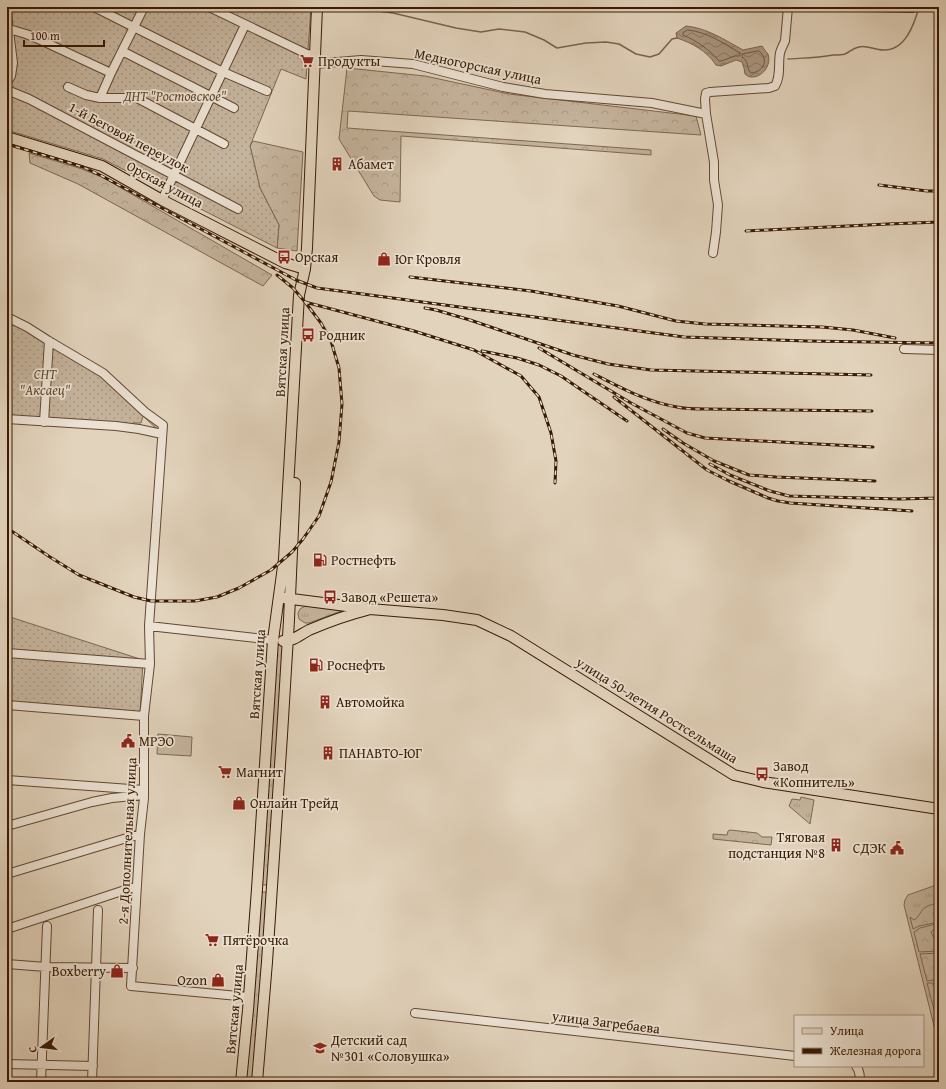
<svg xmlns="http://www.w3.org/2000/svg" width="946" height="1089" viewBox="0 0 946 1089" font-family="'Gentium Book Plus',serif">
  <defs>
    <pattern id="grass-tufts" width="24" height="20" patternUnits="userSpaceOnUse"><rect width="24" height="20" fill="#c5b49d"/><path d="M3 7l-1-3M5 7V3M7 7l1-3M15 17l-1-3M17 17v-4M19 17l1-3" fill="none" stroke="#aa9a86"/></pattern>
    <pattern id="forest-crowns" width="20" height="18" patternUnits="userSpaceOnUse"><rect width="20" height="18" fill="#c5b49d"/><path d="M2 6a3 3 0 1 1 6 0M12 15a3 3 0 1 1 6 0" fill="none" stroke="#aa9a86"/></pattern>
    <pattern id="garden-dots" width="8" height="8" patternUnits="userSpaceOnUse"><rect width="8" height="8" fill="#c5b49d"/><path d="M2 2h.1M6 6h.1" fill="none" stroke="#aa9a86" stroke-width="1.8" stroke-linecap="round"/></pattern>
    <pattern id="water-waves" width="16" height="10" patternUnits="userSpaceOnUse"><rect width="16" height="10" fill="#a8947d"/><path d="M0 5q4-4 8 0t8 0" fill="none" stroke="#8a7864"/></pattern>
  </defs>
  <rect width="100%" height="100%" fill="#e2d3bc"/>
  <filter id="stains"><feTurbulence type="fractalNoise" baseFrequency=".005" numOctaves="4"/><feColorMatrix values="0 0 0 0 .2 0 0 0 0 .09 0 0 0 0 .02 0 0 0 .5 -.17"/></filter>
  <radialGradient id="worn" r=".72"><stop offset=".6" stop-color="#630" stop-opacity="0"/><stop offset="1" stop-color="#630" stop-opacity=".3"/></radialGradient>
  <path fill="url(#grass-tufts)" stroke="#7e6750" d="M 305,606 L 344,609 L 344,610 L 309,623 L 305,623 L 299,619 L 298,613 L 300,609 Z
    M 277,644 L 283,644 L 268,885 L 261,885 Z
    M 801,797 L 814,800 L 810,824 L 789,806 L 792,799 L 800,800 Z
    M 939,884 L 939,1046 L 904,905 L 905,900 L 908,895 Z
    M 261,892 L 268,892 L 253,1082 L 246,1082 Z"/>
  <path fill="url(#forest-crowns)" stroke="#7e6750" d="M 347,68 L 425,76 L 509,94 L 696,116 L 701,135 L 348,111 L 347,128 L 651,150 L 651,155 L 401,136 L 400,202 L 380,200 L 374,196 L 339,139 Z
    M 253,141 L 303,152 L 297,251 L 277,248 L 279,225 L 260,188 L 250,146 Z
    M 29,153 L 82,169 L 102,177 L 272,275 L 263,286 L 78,184 L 30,163 Z
    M 730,830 L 757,833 L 762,837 L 772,837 L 771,845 L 713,839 L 713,834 L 727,835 L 728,831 Z
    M 939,902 L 939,922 L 919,926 L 913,929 L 910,917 L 914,920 C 920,917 920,910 926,907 C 930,904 935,905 939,902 Z
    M 936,924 L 937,927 L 931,932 L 936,942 L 939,940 L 939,951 L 919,952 L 914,932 L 920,928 Z
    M 939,953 L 939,979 L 927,981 L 920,954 Z
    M 927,983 L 933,983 L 939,995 L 939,1003 L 938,1004 L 939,1012 L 935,1013 Z"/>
  <path fill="url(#garden-dots)" stroke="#7e6750" d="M 7,7 L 311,7 L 306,79 L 281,69 L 250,146 L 260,188 L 279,225 L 277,248 L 103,159 L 7,130 L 7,72 L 10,62 L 7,47 Z
    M 7,316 L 87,361 L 161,426 L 160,432 L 143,416 L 141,423 L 133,423 L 133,427 L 7,417 Z
    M 7,616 L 143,660 L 140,714 L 7,704 Z"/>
  <path fill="#c5b49d" stroke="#7e6750" d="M 158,734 L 192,737 L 191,756 L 157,754 Z"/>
  <path fill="url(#water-waves)" stroke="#7b634c" d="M 686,26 C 707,28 725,40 743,50 L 762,46 C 764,49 766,52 768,54 C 772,65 762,78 751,77 C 749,77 746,75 745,74 L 744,68 L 742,62 L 736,60 L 721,66 L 716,65 C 707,51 692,43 677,38 L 676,33 Z"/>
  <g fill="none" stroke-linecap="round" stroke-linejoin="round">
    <path stroke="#705740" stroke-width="1" d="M 688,30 C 707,32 723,43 740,53 L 740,55 L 739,56 L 735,56 L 721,61 L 719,61 C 710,50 697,41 683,35 L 683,33 Z
      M 759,51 C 770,60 763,72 751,73 C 746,68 749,61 742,57 L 742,55 L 743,54 Z"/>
    <path stroke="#7b634c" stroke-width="1.5" d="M 347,7 L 393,13 L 456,28 L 481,32 L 499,29 L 525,32 L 544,40 L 557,48 L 586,43 L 606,42 L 619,44 L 636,54 L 650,57 L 659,54 L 672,39 L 677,38
      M 788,59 C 803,58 818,58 833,55 C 837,55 842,55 845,54 C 850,52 853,48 859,47 C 867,45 875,50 883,50 C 905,51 914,25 919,7"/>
    <g stroke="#624831" stroke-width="10">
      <path id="minor" d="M 94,7 L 223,72 L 267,91
        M 209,7 L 307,54 L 315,55
        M 865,7 L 913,8
        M 7,15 L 13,63 L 11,76 L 7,82
        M 9,29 L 26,34 L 36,38 L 111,73
        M 122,51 L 234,108
        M 314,64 L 361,60 L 413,64 L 503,87 L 545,94 L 652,103 L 706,114
        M 68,87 L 86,95 L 100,98 L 137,98 L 224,144
        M 7,90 L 29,99 L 238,209
        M 100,98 L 111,73 L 144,7
        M 162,200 L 245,25
        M 713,253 L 716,232 L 718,205 L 714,180 L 714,162 L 706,114 L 705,99 L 706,93 L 710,92 L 769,88 L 775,86 C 781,77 778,63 780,53 C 781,49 783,45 785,41 L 788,7
        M 7,317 L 27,327 L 49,341 L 103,373 L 145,412 L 163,425 L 149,626 L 150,664 L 144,716 L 144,798 L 140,834 L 131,986 L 249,997
        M 904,349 L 939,350
        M 7,419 L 116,426 L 139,429 L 162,434
        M 44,422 L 49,341
        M 149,626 L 273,640
        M 7,653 L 150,664
        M 7,705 L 144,716
        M 7,780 L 144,790
        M 7,826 L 92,802 L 112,798 L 144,795
        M 7,874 L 140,834
        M 7,929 L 137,886
        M 7,964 L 46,967 L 133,968
        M 415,1013 L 795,1056
        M 7,1064 L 93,1066
        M 856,1066 C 860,1071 860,1076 860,1082
        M 41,1082 L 47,926
        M 92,1082 L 98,910"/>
    </g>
    <g stroke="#381a03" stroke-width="12">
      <path id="major" d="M 7,137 L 102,166 L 162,200 L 285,263 L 305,269
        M 284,598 L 370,609 L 443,615 L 477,620 L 511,636 L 734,775 L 763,782 L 939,809
        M 283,641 C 292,642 301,634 309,630 C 328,622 347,615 367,610
        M 241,1082 L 248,1010 L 257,889 L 273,640 L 284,559 L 299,295 L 305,269 L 307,248 L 317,7
        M 257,1082 L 267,962 L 282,735 L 289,620 L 295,483"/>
    </g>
    <use href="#minor" stroke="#ece2d3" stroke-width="8"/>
    <use href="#major" stroke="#e2d3bc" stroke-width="10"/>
    <g stroke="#381a03" stroke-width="3">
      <path id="rail" d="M 7,144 L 83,167 L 102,176 L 296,280 L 317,288 L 370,295 L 684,337 L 807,341 L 939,343
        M 879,185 L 927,191 L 939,191
        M 746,231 L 888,224 L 939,222
        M 410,277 L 531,291 L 618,306 L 676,321 L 705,324 L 822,327 L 853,330 L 895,338
        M 305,302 L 414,331 L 474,350 L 521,376 L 539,397 L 551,433 L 556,461 L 555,483
        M 425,308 L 436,310 L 470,320 L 573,355 L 608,364 L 651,370 L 871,375
        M 539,348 L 631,403 L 687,433 L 705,438 L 873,447
        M 482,351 L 517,358 L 539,365 L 561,376 L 627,421
        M 594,374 C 621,388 647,402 677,407 C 686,409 696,409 705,409 L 872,411
        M 614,397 L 707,470 L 729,481 L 768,498 L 778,501 L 790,503 L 912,511
        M 663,429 L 683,443 L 714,461 L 749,475 L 776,477 L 875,481
        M 710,464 L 730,475 L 770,491 L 789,496 L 899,499 L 939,498
        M 7,528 L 50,557 L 79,575 L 134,597 L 151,601 L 195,601 L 217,597 L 239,588 L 271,570 L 292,552 L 303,539 L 319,516 L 331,482 L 339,442 L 342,404 L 339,368 L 331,341 L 321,323 L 305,302 L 293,288 L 277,275"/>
    </g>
    <use href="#rail" stroke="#ece2d3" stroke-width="1.5" stroke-dasharray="4.5" stroke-linecap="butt"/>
  </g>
  <defs>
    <g id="supermarket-bare" transform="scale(1.08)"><path d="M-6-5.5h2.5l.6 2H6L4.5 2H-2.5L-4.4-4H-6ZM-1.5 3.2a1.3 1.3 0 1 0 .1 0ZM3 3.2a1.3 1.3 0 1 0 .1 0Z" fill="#8f2418" stroke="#ece2d3" stroke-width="2.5" paint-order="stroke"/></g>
    <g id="building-bare" transform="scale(1.08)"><path d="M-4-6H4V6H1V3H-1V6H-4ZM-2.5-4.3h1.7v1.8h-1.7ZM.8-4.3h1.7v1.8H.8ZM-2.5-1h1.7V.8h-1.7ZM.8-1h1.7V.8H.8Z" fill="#8f2418" stroke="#ece2d3" stroke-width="2.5" paint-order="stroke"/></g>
    <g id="bus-bare" transform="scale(1.08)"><path d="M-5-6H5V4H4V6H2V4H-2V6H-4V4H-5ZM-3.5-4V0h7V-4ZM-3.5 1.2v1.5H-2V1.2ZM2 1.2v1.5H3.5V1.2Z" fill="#8f2418" stroke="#ece2d3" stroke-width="2.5" paint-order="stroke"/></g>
    <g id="shop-bare" transform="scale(1.08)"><path d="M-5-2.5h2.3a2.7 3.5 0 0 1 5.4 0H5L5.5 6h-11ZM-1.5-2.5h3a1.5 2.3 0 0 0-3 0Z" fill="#8f2418" stroke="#ece2d3" stroke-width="2.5" paint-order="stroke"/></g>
    <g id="fuel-bare" transform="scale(1.08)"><path d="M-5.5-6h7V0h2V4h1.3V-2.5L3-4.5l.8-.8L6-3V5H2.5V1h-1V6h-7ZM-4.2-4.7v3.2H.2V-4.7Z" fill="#8f2418" stroke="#ece2d3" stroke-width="2.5" paint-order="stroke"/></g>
    <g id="civic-bare" transform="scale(1.08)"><path d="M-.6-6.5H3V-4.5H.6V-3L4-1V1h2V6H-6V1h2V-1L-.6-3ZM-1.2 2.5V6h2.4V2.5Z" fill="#8f2418" stroke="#ece2d3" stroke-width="2.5" paint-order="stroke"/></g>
    <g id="school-bare" transform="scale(1.08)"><path d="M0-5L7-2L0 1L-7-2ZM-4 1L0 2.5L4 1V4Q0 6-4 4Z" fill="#8f2418" stroke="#ece2d3" stroke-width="2.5" paint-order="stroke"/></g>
  </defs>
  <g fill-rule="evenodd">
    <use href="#supermarket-bare" x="307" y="61"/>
    <use href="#building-bare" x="337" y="164"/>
    <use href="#bus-bare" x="284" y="257"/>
    <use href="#shop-bare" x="384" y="259"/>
    <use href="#bus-bare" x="308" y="335"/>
    <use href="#fuel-bare" x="320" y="560"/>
    <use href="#bus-bare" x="330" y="597"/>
    <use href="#fuel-bare" x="316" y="665"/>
    <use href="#building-bare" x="325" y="702"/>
    <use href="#civic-bare" x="128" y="741"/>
    <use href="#building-bare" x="328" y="753"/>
    <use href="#supermarket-bare" x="225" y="772"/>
    <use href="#bus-bare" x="762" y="774"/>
    <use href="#shop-bare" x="239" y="803"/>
    <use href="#building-bare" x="836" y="845"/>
    <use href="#civic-bare" x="897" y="848"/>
    <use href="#supermarket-bare" x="212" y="940"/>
    <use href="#shop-bare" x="117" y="971"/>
    <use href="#shop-bare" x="218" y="980"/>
    <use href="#school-bare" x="320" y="1048"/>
  </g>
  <g text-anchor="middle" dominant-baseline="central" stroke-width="3.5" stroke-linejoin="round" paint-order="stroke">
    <g font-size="14" fill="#381a03" stroke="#ece2d3" text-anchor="start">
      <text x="318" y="61">Продукты</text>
      <text x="348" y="164">Абамет</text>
      <text x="295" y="257">Орская</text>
      <text x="395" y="259">Юг Кровля</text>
      <text x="319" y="335">Родник</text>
      <text x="331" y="560">Ростнефть</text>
      <text x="341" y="597">Завод «Решета»</text>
      <text x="327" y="665">Роснефть</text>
      <text x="336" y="702">Автомойка</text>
      <text x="139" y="741">МРЭО</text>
      <text x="339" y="753">ПАНАВТО-ЮГ</text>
      <text x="773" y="766">Завод<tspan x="773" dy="16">«Копнитель»</tspan></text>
      <text x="236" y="772">Магнит</text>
      <text x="250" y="803">Онлайн Трейд</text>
      <text x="825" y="837" text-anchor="end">Тяговая<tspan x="825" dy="16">подстанция №8</tspan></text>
      <text x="886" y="848" text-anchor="end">СДЭК</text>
      <text x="223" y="940">Пятёрочка</text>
      <text x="106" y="971" text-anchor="end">Boxberry</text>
      <text x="207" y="980" text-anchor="end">Ozon</text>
      <text x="331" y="1040">Детский сад<tspan x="331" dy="16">№301 «Соловушка»</tspan></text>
    </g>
    <g font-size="14" fill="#381a03" stroke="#ece2d3">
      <text transform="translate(478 66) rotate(12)">Медногорская улица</text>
      <text transform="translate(129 137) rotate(28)">1-й Беговой переулок</text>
      <text transform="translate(165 184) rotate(28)">Орская улица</text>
      <text transform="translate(282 352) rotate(-87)">Вятская улица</text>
      <text transform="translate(257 674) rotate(-86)">Вятская улица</text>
      <text transform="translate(657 710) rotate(32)">улица 50-летия Ростсельмаша</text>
      <text transform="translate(127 841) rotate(-87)">2-я Дополнительная улица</text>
      <text transform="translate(234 1009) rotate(-85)">Вятская улица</text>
      <text transform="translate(606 1022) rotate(7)">улица Загребаева</text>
    </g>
    <g font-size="14" font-style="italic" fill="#624831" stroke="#ece2d3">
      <text x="175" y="96">ДНТ "Ростовское"</text>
      <text x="45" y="374">СНТ<tspan x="45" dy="16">"Аксаец"</tspan></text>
    </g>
  </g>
  <rect width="946" height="1089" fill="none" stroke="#e2d3bc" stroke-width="24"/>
  <rect x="8" y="8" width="930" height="1073" fill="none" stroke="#381a03" stroke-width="2"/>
  <rect x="12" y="12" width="922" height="1065" fill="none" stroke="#381a03"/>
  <rect x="794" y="1015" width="130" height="52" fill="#ece2d3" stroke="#a49280"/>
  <rect x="802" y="1028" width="20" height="6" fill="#e2d3bc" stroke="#a49280"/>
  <text x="830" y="1035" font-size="12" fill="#381a03">Улица</text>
  <rect x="802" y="1048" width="20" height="6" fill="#381a03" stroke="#a49280"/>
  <text x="830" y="1055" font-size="12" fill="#381a03">Железная дорога</text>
  <g transform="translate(42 1047) rotate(256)" stroke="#ece2d3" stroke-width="3" paint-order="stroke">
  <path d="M0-3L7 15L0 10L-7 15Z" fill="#381a03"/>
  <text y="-6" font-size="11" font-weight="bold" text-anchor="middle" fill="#381a03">С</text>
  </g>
  <path d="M24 40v6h80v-6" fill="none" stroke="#381a03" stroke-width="2"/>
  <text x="30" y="40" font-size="12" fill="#381a03" stroke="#ece2d3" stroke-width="3" paint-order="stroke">100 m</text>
  <rect width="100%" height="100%" filter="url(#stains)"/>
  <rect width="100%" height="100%" fill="url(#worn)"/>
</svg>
